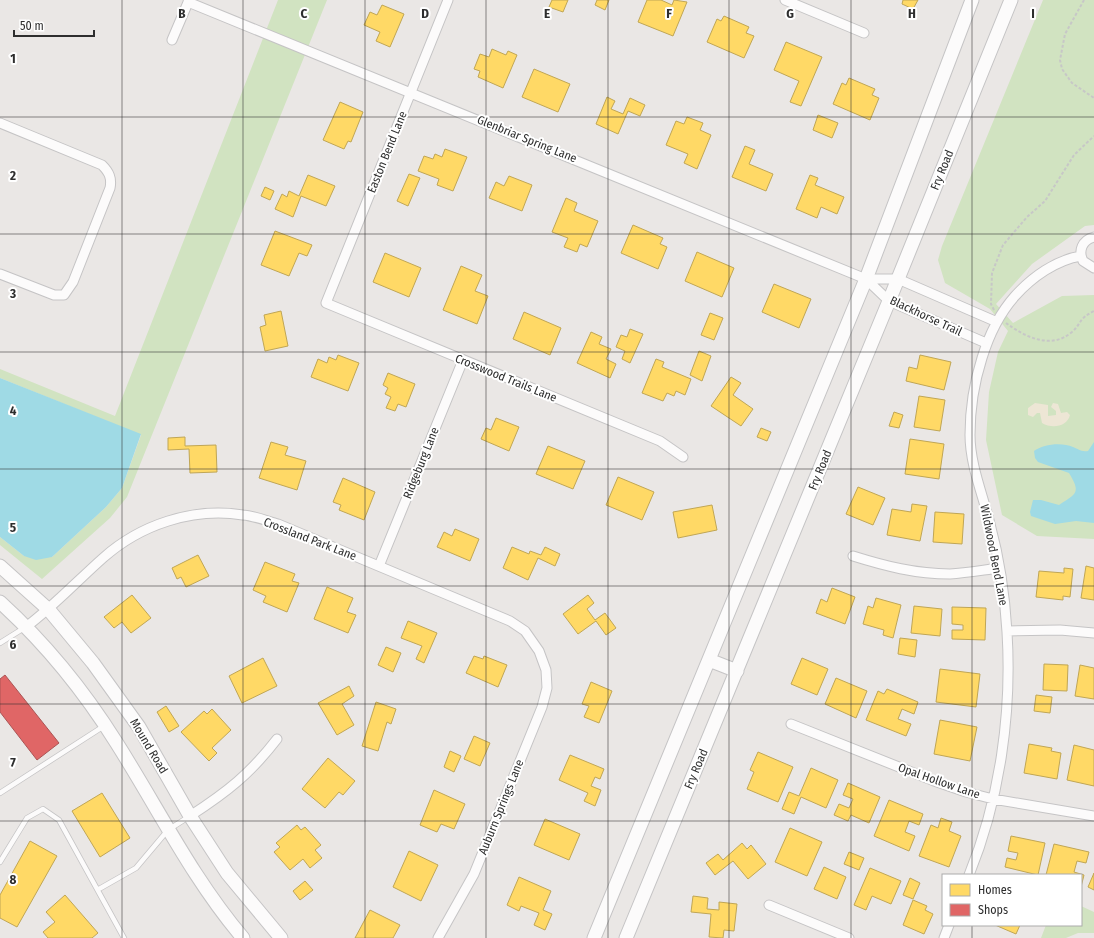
<svg xmlns="http://www.w3.org/2000/svg" width="1094" height="938" viewBox="0 0 1094 938" font-family="'Fira Sans Condensed',sans-serif">
  <rect width="100%" height="100%" fill="#eae7e5"/>
  <path fill="#d1e3c1" d="M 278,0 L 327,0 L 127,497 L 110,518 L 42,579 L 0,545 L 0,537 L 24,556 L 52,557 L 106,507 L 122,488 L 141,435 L 0,378 L 0,369 L 115,416 Z
    M 1043,0 L 1094,0 L 1094,225 L 1085,226 L 1032,264 L 996,304 L 1013,323 L 1062,296 L 1094,295 L 1094,539 L 1037,536 L 1002,515 L 986,440 L 989,392 L 998,352 L 1008,331 L 990,309 L 945,283 L 938,260 L 942,246 Z
    M 1081,906 L 1094,912 L 1094,933 L 1078,933 L 1066,938 L 1041,938 L 1046,925 L 1081,925 Z"/>
  <path fill="#ede6d5" d="M 1035,403 L 1048,405 L 1048,416 L 1056,415 L 1056,411 L 1051,407 L 1053,403 L 1058,404 L 1061,413 L 1067,412 L 1070,415 C 1067,427 1052,429 1042,423 L 1040,413 L 1037,413 L 1033,417 L 1028,415 L 1028,408 Z"/>
  <path fill="#9fdae5" d="M 0,378 L 141,434 L 122,488 L 106,507 L 52,557 L 36,560 L 24,556 L 0,537 Z
    M 1094,442 L 1094,523 L 1076,521 L 1055,524 L 1031,516 L 1030,512 L 1033,500 L 1041,500 L 1059,505 C 1075,494 1082,494 1069,473 L 1038,462 L 1035,458 L 1034,451 C 1043,444 1062,442 1073,447 C 1079,449 1080,452 1088,451 Z"/>
  <path fill="#ffd966" stroke="#c0a655" d="M 552,0 L 568,0 L 563,12 L 549,7 Z
    M 597,0 L 609,0 L 605,10 L 595,5 Z
    M 647,0 L 661,0 L 672,5 L 674,0 L 687,2 L 673,36 L 638,22 Z
    M 903,0 L 918,0 L 913,9 L 902,4 Z
    M 382,5 L 404,14 L 390,47 L 376,41 L 380,32 L 364,25 L 370,12 L 377,15 Z
    M 724,16 L 749,27 L 746,33 L 754,36 L 744,58 L 707,42 L 717,19 L 721,21 Z
    M 786,42 L 822,57 L 801,106 L 790,102 L 799,81 L 774,70 Z
    M 492,49 L 506,55 L 508,51 L 517,55 L 503,88 L 478,77 L 480,71 L 474,69 L 480,54 L 489,57 Z
    M 534,69 L 570,84 L 558,112 L 522,97 Z
    M 849,78 L 875,89 L 872,95 L 879,98 L 870,120 L 833,104 L 842,83 L 846,85 Z
    M 607,97 L 615,101 L 611,109 L 623,114 L 630,98 L 645,105 L 640,116 L 628,111 L 618,134 L 596,124 Z
    M 340,102 L 363,112 L 351,142 L 348,141 L 344,149 L 323,140 Z
    M 818,115 L 838,123 L 832,138 L 813,130 Z
    M 687,117 L 703,123 L 700,130 L 711,135 L 697,169 L 684,163 L 688,154 L 666,145 L 676,121 L 684,124 Z
    M 745,146 L 755,150 L 749,164 L 773,174 L 766,191 L 732,177 Z
    M 445,149 L 467,157 L 453,191 L 437,185 L 439,179 L 418,171 L 424,156 L 433,159 L 435,154 L 442,157 Z
    M 409,174 L 420,178 L 408,206 L 397,201 Z
    M 308,175 L 335,186 L 326,206 L 301,196 L 293,217 L 275,209 L 282,194 L 287,197 L 289,191 L 299,196 Z
    M 810,175 L 818,178 L 815,185 L 844,197 L 837,214 L 821,207 L 817,218 L 796,209 Z
    M 509,176 L 532,185 L 522,211 L 489,198 L 496,182 L 504,186 Z
    M 265,187 L 274,191 L 270,200 L 261,196 Z
    M 566,198 L 577,203 L 574,211 L 598,221 L 587,247 L 580,244 L 577,252 L 564,247 L 568,238 L 552,232 Z
    M 633,225 L 663,238 L 660,244 L 667,247 L 658,269 L 621,253 Z
    M 275,231 L 312,245 L 307,256 L 299,253 L 289,276 L 261,265 Z
    M 697,252 L 734,268 L 722,297 L 685,281 Z
    M 385,253 L 421,268 L 409,297 L 373,282 Z
    M 461,266 L 482,275 L 475,291 L 488,296 L 477,324 L 443,310 Z
    M 774,284 L 811,299 L 799,328 L 762,312 Z
    M 281,311 L 288,346 L 265,351 L 260,327 L 266,325 L 264,315 Z
    M 524,312 L 561,328 L 550,355 L 513,339 Z
    M 710,313 L 723,318 L 714,340 L 701,335 Z
    M 630,329 L 643,334 L 630,363 L 622,359 L 625,351 L 616,347 L 621,335 L 627,337 Z
    M 591,332 L 602,337 L 599,344 L 611,349 L 606,359 L 616,364 L 610,378 L 577,363 Z
    M 699,351 L 711,356 L 702,381 L 690,375 Z
    M 338,355 L 359,363 L 348,391 L 311,377 L 318,359 L 327,363 L 329,357 L 336,360 Z
    M 920,355 L 951,362 L 944,390 L 906,381 L 909,367 L 917,369 Z
    M 656,359 L 664,362 L 662,367 L 691,379 L 685,395 L 676,391 L 674,396 L 667,393 L 663,401 L 642,393 Z
    M 388,373 L 415,384 L 406,407 L 398,404 L 395,411 L 386,408 L 391,397 L 385,394 L 388,388 L 383,385 Z
    M 731,377 L 741,383 L 733,395 L 753,409 L 741,426 L 711,406 Z
    M 919,396 L 945,400 L 940,431 L 914,427 Z
    M 894,412 L 903,415 L 899,428 L 889,426 Z
    M 496,418 L 519,427 L 509,451 L 481,439 L 486,428 L 491,430 Z
    M 761,428 L 771,432 L 767,441 L 757,437 Z
    M 185,437 L 185,446 L 216,445 L 217,472 L 190,473 L 189,449 L 168,450 L 168,438 Z
    M 910,439 L 944,444 L 939,479 L 905,474 Z
    M 271,442 L 288,447 L 285,455 L 306,461 L 297,490 L 259,478 Z
    M 548,446 L 585,461 L 573,489 L 536,474 Z
    M 618,477 L 654,492 L 642,520 L 606,505 Z
    M 343,478 L 375,492 L 364,520 L 339,510 L 341,505 L 333,502 Z
    M 858,487 L 885,498 L 873,525 L 846,514 Z
    M 912,504 L 927,506 L 920,541 L 887,535 L 892,509 L 911,512 Z
    M 712,505 L 717,530 L 678,538 L 673,512 Z
    M 935,512 L 964,514 L 962,544 L 933,542 Z
    M 455,529 L 479,539 L 470,561 L 437,547 L 444,532 L 452,536 Z
    M 512,547 L 529,554 L 530,551 L 541,555 L 545,547 L 560,554 L 555,566 L 538,558 L 528,580 L 503,568 Z
    M 198,555 L 209,576 L 186,587 L 181,577 L 177,579 L 172,568 Z
    M 265,562 L 295,574 L 292,581 L 299,583 L 287,612 L 263,602 L 266,596 L 253,590 Z
    M 1086,566 L 1094,568 L 1094,600 L 1081,598 Z
    M 1064,568 L 1073,569 L 1070,597 L 1063,596 L 1063,600 L 1036,597 L 1039,571 L 1064,573 Z
    M 327,587 L 353,598 L 347,612 L 356,615 L 348,633 L 314,619 Z
    M 832,588 L 855,597 L 845,624 L 816,613 L 821,599 L 827,602 Z
    M 132,595 L 151,618 L 131,633 L 122,622 L 114,628 L 104,617 Z
    M 588,595 L 594,603 L 587,609 L 595,620 L 605,613 L 616,628 L 606,635 L 596,621 L 578,634 L 563,614 Z
    M 876,598 L 901,605 L 893,638 L 883,635 L 884,630 L 863,624 L 868,606 L 873,608 Z
    M 914,606 L 942,609 L 940,636 L 911,633 Z
    M 952,607 L 986,608 L 985,640 L 952,639 L 952,630 L 963,630 L 963,625 L 952,624 Z
    M 408,621 L 437,633 L 424,663 L 416,659 L 422,646 L 401,638 Z
    M 900,638 L 917,640 L 915,657 L 898,654 Z
    M 386,647 L 401,653 L 393,672 L 378,665 Z
    M 474,656 L 483,659 L 484,656 L 507,665 L 498,687 L 466,673 Z
    M 263,658 L 277,686 L 242,703 L 229,676 Z
    M 802,658 L 828,669 L 817,695 L 791,684 Z
    M 1044,664 L 1068,665 L 1067,691 L 1043,690 Z
    M 1080,665 L 1094,668 L 1094,699 L 1075,696 Z
    M 940,669 L 980,674 L 976,707 L 936,702 Z
    M 836,678 L 867,691 L 856,718 L 825,704 Z
    M 591,682 L 612,691 L 599,723 L 584,717 L 589,706 L 582,704 Z
    M 349,686 L 354,696 L 342,704 L 354,725 L 337,735 L 318,703 Z
    M 887,689 L 918,702 L 914,714 L 902,709 L 898,719 L 911,724 L 906,736 L 866,720 L 878,691 L 884,694 Z
    M 1036,695 L 1052,697 L 1050,713 L 1034,711 Z
    M 376,702 L 396,709 L 391,724 L 387,722 L 378,751 L 362,746 Z
    M 166,706 L 179,726 L 169,732 L 157,712 Z
    M 212,709 L 231,730 L 212,748 L 217,753 L 209,761 L 181,732 L 204,711 L 207,714 Z
    M 940,720 L 977,727 L 970,761 L 934,754 Z
    M 474,736 L 490,743 L 480,766 L 464,759 Z
    M 1029,744 L 1052,748 L 1051,751 L 1061,753 L 1057,779 L 1024,773 Z
    M 1074,745 L 1094,750 L 1094,786 L 1067,780 Z
    M 450,751 L 461,756 L 454,772 L 444,767 Z
    M 758,752 L 793,767 L 778,802 L 747,789 L 754,772 L 750,770 Z
    M 570,755 L 604,769 L 600,779 L 595,777 L 591,786 L 601,790 L 595,806 L 584,801 L 588,793 L 559,780 Z
    M 328,758 L 355,781 L 343,795 L 339,792 L 325,808 L 302,789 Z
    M 811,768 L 838,780 L 826,808 L 801,797 L 794,814 L 782,809 L 789,792 L 799,796 Z
    M 848,783 L 880,797 L 869,823 L 851,815 L 848,821 L 834,815 L 839,804 L 849,808 L 853,799 L 843,795 Z
    M 434,790 L 465,804 L 454,829 L 441,824 L 437,832 L 420,825 Z
    M 102,793 L 130,838 L 100,857 L 72,811 Z
    M 889,800 L 923,814 L 919,825 L 909,821 L 905,832 L 915,836 L 909,851 L 874,836 Z
    M 941,818 L 952,822 L 949,831 L 961,836 L 949,867 L 919,856 L 931,825 L 938,828 Z
    M 545,819 L 580,834 L 569,860 L 534,845 Z
    M 297,825 L 301,830 L 305,827 L 321,845 L 315,850 L 322,858 L 310,868 L 303,859 L 290,870 L 274,852 L 280,847 L 276,843 Z
    M 790,828 L 822,842 L 807,876 L 775,862 Z
    M 1011,836 L 1045,843 L 1038,875 L 1005,867 L 1007,858 L 1016,860 L 1018,853 L 1008,851 Z
    M 30,841 L 57,856 L 17,927 L 0,918 L 0,895 Z
    M 742,843 L 747,849 L 751,845 L 766,864 L 748,879 L 733,861 L 715,875 L 706,863 L 718,854 L 723,860 Z
    M 1054,844 L 1089,852 L 1086,863 L 1077,861 L 1074,872 L 1084,875 L 1081,887 L 1081,875 L 1046,875 Z
    M 409,851 L 438,865 L 421,901 L 393,887 Z
    M 849,852 L 864,858 L 859,870 L 844,864 Z
    M 824,867 L 846,877 L 837,899 L 814,889 Z
    M 870,868 L 901,881 L 891,904 L 872,896 L 866,910 L 854,905 Z
    M 1094,873 L 1094,890 L 1088,887 Z
    M 519,877 L 551,891 L 543,910 L 552,914 L 545,930 L 534,925 L 539,913 L 521,906 L 519,911 L 507,905 Z
    M 910,878 L 920,883 L 913,899 L 903,895 Z
    M 305,881 L 313,890 L 300,900 L 293,891 Z
    M 65,895 L 98,933 L 92,938 L 48,938 L 43,932 L 55,922 L 46,912 Z
    M 693,896 L 708,898 L 707,909 L 719,910 L 719,902 L 737,904 L 734,931 L 724,930 L 723,938 L 709,937 L 711,914 L 691,912 Z
    M 913,900 L 927,906 L 925,910 L 933,914 L 924,934 L 903,925 Z
    M 370,910 L 400,925 L 393,938 L 355,938 Z
    M 995,925 L 1020,925 L 1016,934 Z"/>
  <path fill="#e06666" stroke="#ab5555" d="M 5,675 L 59,743 L 37,760 L 0,712 L 0,679 Z"/>
  <g fill="none" stroke-linecap="round" stroke-linejoin="round">
    <g stroke="#c5c4c5" stroke-width="6">
      <path id="lane" d="M 0,643 L 24,628
        M 0,793 L 104,726
        M 0,862 L 27,818 L 43,809 L 59,820 L 124,938
        M 99,889 L 136,868 L 168,830 L 190,816"/>
    </g>
    <g stroke="#c5c4c5" stroke-width="11">
      <path id="street" d="M 448,0 L 326,303 L 660,441 L 683,457
        M 785,0 L 864,33
        M 188,2 L 866,279 L 889,301 L 986,343
        M 172,40 L 189,0
        M 0,123 L 102,165 C 109,172 112,178 110,188 L 73,282 L 64,295 L 54,295 L 0,274
        M 1094,237 C 1082,240 1078,251 1083,261 L 1094,268
        M 866,279 L 898,279 L 997,322
        M 853,556 C 885,566 916,574 950,574 C 966,573 983,570 999,568
        M 379,566 L 463,360
        M 26,627 C 54,606 77,581 103,558 C 140,525 192,507 243,515 C 255,516 267,521 278,524 L 510,621 L 525,631 L 539,651 L 546,670 L 547,688 L 542,707 L 474,874 L 438,938
        M 1007,631 L 1060,630 L 1094,633
        M 791,724 L 934,781 L 966,792 L 993,799 L 1094,816
        M 190,816 C 227,792 250,774 277,739
        M 969,875 C 1000,799 1012,713 1007,632 C 1005,597 999,557 990,524 C 983,495 970,465 970,435 C 970,409 974,383 982,358 C 989,335 999,314 1015,296 C 1032,277 1056,260 1081,256
        M 769,905 L 849,938
        M 944,938 L 949,925"/>
    </g>
    <g stroke="#c5c4c5" stroke-width="15">
      <path id="secondary" d="M 0,566 L 49,610 L 93,663 L 139,727 L 190,816 L 227,873 L 281,938
        M 0,602 C 45,643 84,691 116,742 C 158,808 192,878 243,938
        M 709,660 L 737,671
        M 594,938 L 866,279 L 972,0
        M 626,938 L 889,301 L 1011,0"/>
    </g>
    <path stroke="#c7c7c7" stroke-width="2" stroke-dasharray="3 2" stroke-linecap="butt" d="M 1084,0 L 1065,34 L 1060,60 L 1062,69 L 1072,83 L 1094,98
      M 994,310 L 991,304 L 992,273 L 1003,245 L 1027,217 L 1045,201 L 1074,155 L 1094,136
      M 1006,323 C 1025,337 1051,350 1072,332 C 1082,323 1078,319 1094,311"/>
    <use href="#lane" stroke="#fcfbfb" stroke-width="4.5"/>
    <use href="#street" stroke="#fcfbfb" stroke-width="9"/>
    <use href="#secondary" stroke="#fcfbfb" stroke-width="13"/>
  </g>
  <path fill="none" stroke="#2e2e2e" stroke-width="1" stroke-opacity="0.55" d="M 122,0 L 122,938M 243,0 L 243,938M 365,0 L 365,938M 486,0 L 486,938M 608,0 L 608,938M 729,0 L 729,938M 851,0 L 851,938M 972,0 L 972,875M 0,117 L 1094,117M 0,234 L 1094,234M 0,352 L 1094,352M 0,469 L 1094,469M 0,586 L 1094,586M 0,704 L 1094,704M 0,821 L 1094,821M 972,925 L 972,938"/>
  <g text-anchor="middle" dominant-baseline="central" stroke-width="4" stroke-linejoin="round" paint-order="stroke">
    <g font-size="12" fill="#2e2e2e" stroke="#fff">
      <text transform="translate(527 139) rotate(22)">Glenbriar Spring Lane</text>
      <text transform="translate(387 152) rotate(-68)">Easton Bend Lane</text>
      <text transform="translate(942 170) rotate(-68)">Fry Road</text>
      <text transform="translate(926 316) rotate(25)">Blackhorse Trail</text>
      <text transform="translate(506 378) rotate(22)">Crosswood Trails Lane</text>
      <text transform="translate(421 463) rotate(-68)">Ridgeburg Lane</text>
      <text transform="translate(820 470) rotate(-68)">Fry Road</text>
      <text transform="translate(310 539) rotate(21)">Crossland Park Lane</text>
      <text transform="translate(994 555) rotate(79)">Wildwood Bend Lane</text>
      <text transform="translate(149 746) rotate(59)">Mound Road</text>
      <text transform="translate(696 769) rotate(-67)">Fry Road</text>
      <text transform="translate(939 781) rotate(19)">Opal Hollow Lane</text>
      <text transform="translate(501 807) rotate(-68)">Auburn Springs Lane</text>
    </g>
  </g>
  <g font-size="13" text-anchor="middle" font-weight="bold" fill="#2e2e2e" stroke="#fff" stroke-width="4" stroke-linejoin="round" paint-order="stroke">
    <text x="182" y="18">B</text>
    <text x="304" y="18">C</text>
    <text x="425" y="18">D</text>
    <text x="547" y="18">E</text>
    <text x="669" y="18">F</text>
    <text x="790" y="18">G</text>
    <text x="912" y="18">H</text>
    <text x="1033" y="18">I</text>
    <text x="13" y="63">1</text>
    <text x="13" y="180">2</text>
    <text x="13" y="298">3</text>
    <text x="13" y="415">4</text>
    <text x="13" y="532">5</text>
    <text x="13" y="649">6</text>
    <text x="13" y="767">7</text>
    <text x="13" y="884">8</text>
  </g>
  <rect x="942" y="874" width="140" height="52" fill="#ffffff" stroke="#ababab"/>
  <rect x="950" y="884" width="20" height="12" fill="#ffd966" stroke="#ababab"/>
  <text x="978" y="894" font-size="12" fill="#2e2e2e">Homes</text>
  <rect x="950" y="904" width="20" height="12" fill="#e06666" stroke="#ababab"/>
  <text x="978" y="914" font-size="12" fill="#2e2e2e">Shops</text>
  <path d="M14 30v6h80v-6" fill="none" stroke="#2e2e2e" stroke-width="2"/>
  <text x="20" y="30" font-size="12" fill="#2e2e2e" stroke="#ffffff" stroke-width="3" paint-order="stroke">50 m</text>
</svg>
